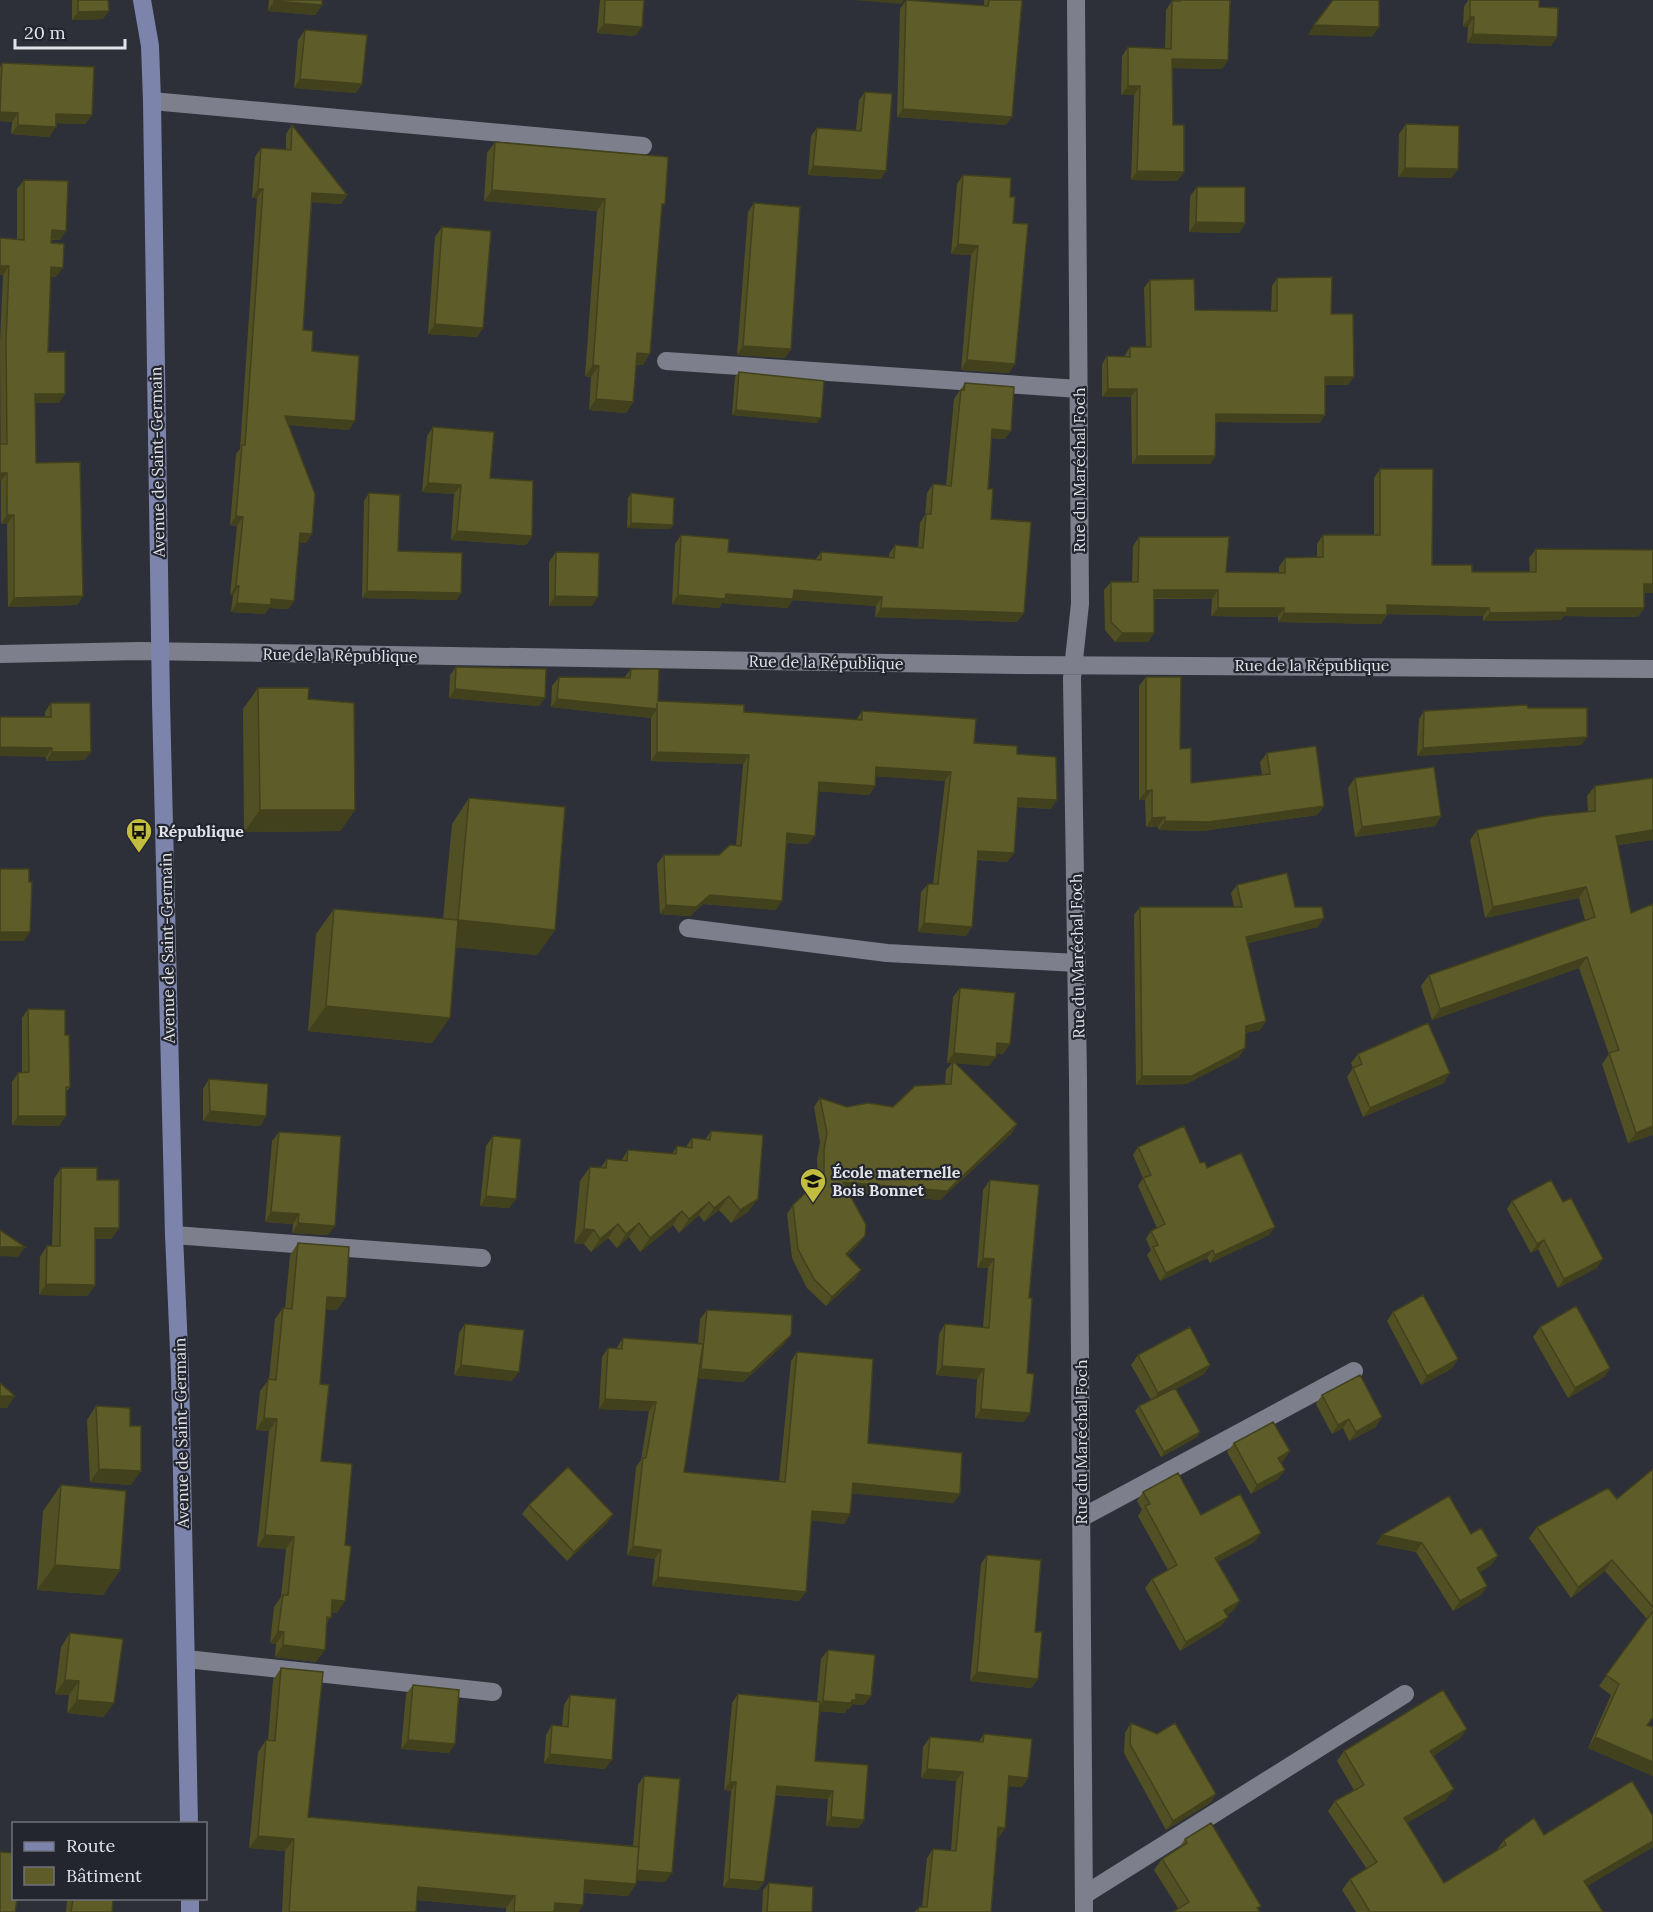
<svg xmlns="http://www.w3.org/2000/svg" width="1653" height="1912" viewBox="0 0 1653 1912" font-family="Lora,serif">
  <rect width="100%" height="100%" fill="#2d3039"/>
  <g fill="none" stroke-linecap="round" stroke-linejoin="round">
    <path stroke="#7d808c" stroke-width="18" d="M 152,101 L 643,146
      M 666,361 L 1079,389
      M 688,928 L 887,953 L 1077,963
      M 174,1235 L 482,1258
      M 1081,1518 L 1354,1371
      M 186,1659 L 493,1692
      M 1084,1895 L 1405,1694"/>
    <path stroke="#7d808c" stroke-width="18" d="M 1076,0 L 1080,604 L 1072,678 L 1078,1080 L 1084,1912
      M 0,654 L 139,651 L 1019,665 L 1653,669"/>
    <path stroke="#7c84ac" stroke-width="18" d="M 142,0 L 150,46 L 152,101 L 161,702 L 174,1235 L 180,1373 L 189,1824
      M 190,1912 L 190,1898"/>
  </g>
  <path fill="#515024" d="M 72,0 L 108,0 L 103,19 L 72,20 Z
    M 269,0 L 322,0 L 322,5 L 315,15 L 268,11 Z
    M 600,0 L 644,0 L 635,36 L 597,33 Z
    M 906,0 L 984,6 L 984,0 L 1022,0 L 1006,125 L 897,117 L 900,9 Z
    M 1174,0 L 1230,0 L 1228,60 L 1222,69 L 1172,68 L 1173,125 L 1184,172 L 1177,181 L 1131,180 L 1134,95 L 1121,95 L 1122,56 L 1128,47 L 1165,49 L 1166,10 L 1172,1 L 1174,1 Z
    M 1468,0 L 1539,0 L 1539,7 L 1557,37 L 1551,46 L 1467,43 L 1468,27 L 1463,26 L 1464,7 Z
    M 305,30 L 362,84 L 356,93 L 294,88 L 298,40 Z
    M 2,63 L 92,115 L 85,124 L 56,123 L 49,137 L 11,134 L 12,122 L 0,121 L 0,67 Z
    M 865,92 L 881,179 L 808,175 L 811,136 L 817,128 L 856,130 L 859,100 Z
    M 1406,124 L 1458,169 L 1451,178 L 1398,177 L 1399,134 Z
    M 292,125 L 347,195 L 341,204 L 312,202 L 303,330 L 312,351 L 349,430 L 289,425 L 306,543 L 299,542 L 294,601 L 288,609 L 269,608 L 265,614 L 231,612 L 233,595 L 230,595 L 237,526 L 230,525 L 236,454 L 240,449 L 257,198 L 252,198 L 255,157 L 261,148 L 286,150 L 286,134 Z
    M 495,142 L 662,208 L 643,365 L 636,365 L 633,402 L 626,413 L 589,410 L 591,377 L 585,376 L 597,211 L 484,201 L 487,153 Z
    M 963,175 L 1010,197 L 1013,223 L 1009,373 L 961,370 L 971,255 L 951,254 L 957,184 Z
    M 24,180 L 60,240 L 51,240 L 56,277 L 50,277 L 48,352 L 59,403 L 35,403 L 36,463 L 83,596 L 77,605 L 8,607 L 7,524 L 1,524 L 0,344 L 3,275 L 17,240 L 17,189 Z
    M 1197,187 L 1245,223 L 1239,233 L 1189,232 L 1190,196 Z
    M 754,203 L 791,349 L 785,358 L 737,355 L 748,212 Z
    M 442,227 L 483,328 L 477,337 L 428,334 L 435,237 Z
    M 1277,278 L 1331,314 L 1348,385 L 1325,385 L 1320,423 L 1216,422 L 1215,456 L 1210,464 L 1132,464 L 1131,397 L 1102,397 L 1102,364 L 1107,356 L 1125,357 L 1125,355 L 1130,347 L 1146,347 L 1144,288 L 1150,280 L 1195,310 L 1271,311 L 1272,286 Z
    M 739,372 L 817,423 L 732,415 L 735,377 Z
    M 965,383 L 1005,439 L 992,438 L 988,489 L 991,519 L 1024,613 L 1017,622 L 875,617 L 876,606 L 793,600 L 787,608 L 722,603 L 719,608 L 672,604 L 675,544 L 681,535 L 728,552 L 816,559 L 821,552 L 889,557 L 889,554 L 895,545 L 918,548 L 920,523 L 925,515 L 927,493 L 933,484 L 946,485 L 954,399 Z
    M 433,427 L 532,536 L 526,545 L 451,540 L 454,494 L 422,492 L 427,436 Z
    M 1380,469 L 1432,565 L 1472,572 L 1530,572 L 1529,558 L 1536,549 L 1653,550 L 1653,593 L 1644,593 L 1644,608 L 1638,617 L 1564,616 L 1561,620 L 1483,621 L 1483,616 L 1387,614 L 1381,624 L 1278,622 L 1278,617 L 1211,616 L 1212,599 L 1154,599 L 1154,633 L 1148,642 L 1115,642 L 1105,630 L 1104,590 L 1111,582 L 1132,582 L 1133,546 L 1139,537 L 1226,572 L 1279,572 L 1279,567 L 1285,558 L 1317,557 L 1317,544 L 1323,535 L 1374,535 L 1374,478 Z
    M 369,493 L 398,551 L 461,593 L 456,600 L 362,598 L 364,501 Z
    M 631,493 L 673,525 L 670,529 L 627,528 L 628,498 Z
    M 556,552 L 592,606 L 549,606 L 549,562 Z
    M 456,667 L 545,698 L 539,706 L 449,698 L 450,675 Z
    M 631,669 L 658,701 L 744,712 L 856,720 L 862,711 L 1017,754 L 1051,809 L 1017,807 L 1014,853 L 1007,862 L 977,860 L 972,927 L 966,936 L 918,932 L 921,892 L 928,884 L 933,884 L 945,781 L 875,776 L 875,786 L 869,795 L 818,791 L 808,844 L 787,843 L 776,910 L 703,904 L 690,916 L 660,914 L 657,864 L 664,855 L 719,855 L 736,846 L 743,764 L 651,761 L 651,718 L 551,707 L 552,686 L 559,677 L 624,678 Z
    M 1146,677 L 1180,749 L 1191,783 L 1262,775 L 1260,762 L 1267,753 L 1324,806 L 1317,815 L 1202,831 L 1158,830 L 1158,827 L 1146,827 L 1145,800 L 1139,800 L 1139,686 Z
    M 258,688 L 308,699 L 355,810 L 340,831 L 244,832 L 243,709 Z
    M 51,703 L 85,760 L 46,761 L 45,712 Z
    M 1528,708 L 1587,737 L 1581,745 L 1417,756 L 1419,719 L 1424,711 Z
    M 1355,778 L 1441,816 L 1435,826 L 1355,837 L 1348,788 Z
    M 1653,778 L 1653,840 L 1618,845 L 1653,1135 L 1628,1143 L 1602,1064 L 1609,1054 L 1579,968 L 1432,1020 L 1421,986 L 1429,975 L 1585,920 L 1579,898 L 1485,918 L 1470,840 L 1477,830 L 1588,812 L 1587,796 L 1595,786 Z
    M 469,798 L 555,930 L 537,955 L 456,947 L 432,1043 L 308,1031 L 316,934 L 334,909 L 443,919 L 452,824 Z
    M 1237,885 L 1295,907 L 1318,927 L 1248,943 L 1266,1021 L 1260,1030 L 1245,1033 L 1239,1057 L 1186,1084 L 1136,1085 L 1134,915 L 1140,907 L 1234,907 L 1231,893 Z
    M 960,988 L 1010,1044 L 1003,1054 L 996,1053 L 989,1066 L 955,1063 L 1017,1124 L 1011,1134 L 940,1200 L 848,1192 L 865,1236 L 858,1245 L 847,1256 L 861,1270 L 855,1279 L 826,1306 L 807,1288 L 792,1258 L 787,1214 L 793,1205 L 818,1181 L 817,1159 L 820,1142 L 814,1107 L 820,1098 L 847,1107 L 893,1107 L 945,1084 L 946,1070 L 952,1063 L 947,1063 L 953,997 Z
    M 28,1009 L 65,1035 L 70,1087 L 66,1092 L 59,1126 L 12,1125 L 12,1082 L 18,1073 L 22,1072 L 22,1018 Z
    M 1358,1054 L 1444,1083 L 1363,1117 L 1347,1077 L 1353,1068 L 1351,1063 Z
    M 209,1079 L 266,1116 L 260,1126 L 203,1121 L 203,1089 Z
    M 711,1131 L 748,1212 L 731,1223 L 719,1210 L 704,1222 L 699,1215 L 679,1233 L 673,1225 L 640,1252 L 629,1237 L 617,1248 L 608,1238 L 591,1252 L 584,1244 L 574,1243 L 580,1181 L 590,1167 L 601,1167 L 607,1159 L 621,1161 L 628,1150 L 672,1154 L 677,1146 L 686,1147 L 692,1138 L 705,1140 Z
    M 279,1132 L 328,1235 L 292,1233 L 293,1224 L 265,1222 L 272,1141 Z
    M 493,1136 L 516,1199 L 509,1208 L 480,1206 L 486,1146 Z
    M 1138,1147 L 1200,1163 L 1207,1168 L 1269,1235 L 1210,1263 L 1207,1258 L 1160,1281 L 1147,1255 L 1151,1250 L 1146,1239 L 1151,1231 L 1157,1228 L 1138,1186 L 1143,1178 L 1133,1155 Z
    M 61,1168 L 97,1180 L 119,1228 L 111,1239 L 95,1239 L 95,1285 L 87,1296 L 39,1295 L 40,1257 L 47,1246 L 52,1246 L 54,1179 Z
    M 990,1180 L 1029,1298 L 1024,1422 L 975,1418 L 977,1379 L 936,1375 L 939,1334 L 945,1324 L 983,1327 L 988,1268 L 977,1268 L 983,1190 Z
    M 1512,1201 L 1597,1268 L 1558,1288 L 1538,1249 L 1531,1253 L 1507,1209 Z
    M 298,1243 L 337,1310 L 326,1309 L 320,1384 L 321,1461 L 337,1613 L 331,1612 L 327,1624 L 316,1662 L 275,1657 L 276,1644 L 270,1643 L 274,1607 L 281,1597 L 286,1549 L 257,1547 L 269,1431 L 256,1430 L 260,1391 L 269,1379 L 275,1319 L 283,1308 L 285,1308 L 290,1255 Z
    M 707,1310 L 784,1344 L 743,1382 L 698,1378 L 684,1472 L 779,1481 L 791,1361 L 797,1352 L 868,1443 L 960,1494 L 953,1503 L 852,1493 L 850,1514 L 844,1524 L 812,1520 L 799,1601 L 652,1586 L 655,1559 L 627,1555 L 636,1467 L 641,1460 L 649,1411 L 599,1409 L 602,1357 L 608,1348 L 616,1349 L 623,1338 L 698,1344 L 700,1319 Z
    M 1393,1312 L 1458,1359 L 1451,1369 L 1421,1385 L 1387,1321 Z
    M 465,1324 L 512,1381 L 454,1375 L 459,1333 Z
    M 1540,1327 L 1610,1368 L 1604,1377 L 1568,1398 L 1533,1337 Z
    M 1138,1355 L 1210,1365 L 1204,1374 L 1176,1389 L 1197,1437 L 1161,1457 L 1135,1411 L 1139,1406 L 1151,1400 L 1131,1365 Z
    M 1322,1395 L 1376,1427 L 1349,1441 L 1343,1428 L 1332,1434 L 1316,1404 Z
    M 96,1406 L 131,1485 L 90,1482 L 87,1420 Z
    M 1234,1443 L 1290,1451 L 1283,1461 L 1281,1462 L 1285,1470 L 1278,1479 L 1251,1494 L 1227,1452 Z
    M 1653,1469 L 1653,1718 L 1648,1725 L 1653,1727 L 1653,1776 L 1588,1748 L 1611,1695 L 1599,1686 L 1647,1619 L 1605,1571 L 1571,1598 L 1529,1538 L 1537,1527 L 1617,1499 Z
    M 61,1485 L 120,1570 L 103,1595 L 37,1590 L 43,1511 Z
    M 1143,1492 L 1201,1515 L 1261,1533 L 1254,1542 L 1218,1562 L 1234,1610 L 1227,1615 L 1228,1617 L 1221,1626 L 1180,1651 L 1145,1588 L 1152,1579 L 1168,1570 L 1138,1516 L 1142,1510 L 1137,1501 Z
    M 529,1505 L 613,1514 L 606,1524 L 567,1561 L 522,1514 Z
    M 1471,1534 L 1498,1556 L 1491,1565 L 1480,1572 L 1487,1586 L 1481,1595 L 1453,1611 L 1416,1552 L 1376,1544 L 1382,1535 Z
    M 987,1555 L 1038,1679 L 1031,1688 L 970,1681 L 981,1564 Z
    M 70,1633 L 104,1717 L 67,1713 L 69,1695 L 55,1694 L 61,1647 Z
    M 828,1650 L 864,1705 L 853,1704 L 849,1709 L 847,1709 L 845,1713 L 819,1711 L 815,1761 L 864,1820 L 858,1828 L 826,1826 L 828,1799 L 775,1795 L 764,1882 L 758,1890 L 723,1887 L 731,1791 L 724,1790 L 732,1703 L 738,1694 L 817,1701 L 821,1659 Z
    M 281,1668 L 308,1817 L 633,1846 L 638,1785 L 644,1776 L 665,1882 L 637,1880 L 636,1884 L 628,1896 L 584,1893 L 583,1905 L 578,1912 L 506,1912 L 506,1908 L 417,1900 L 416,1912 L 282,1912 L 285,1851 L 249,1848 L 258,1752 L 266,1740 L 268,1740 L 273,1680 Z
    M 413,1685 L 449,1753 L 401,1749 L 406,1694 Z
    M 570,1695 L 605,1769 L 544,1763 L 546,1735 L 552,1725 L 562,1726 L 564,1705 Z
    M 1131,1723 L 1216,1794 L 1210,1803 L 1166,1830 L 1124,1753 L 1125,1733 Z
    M 1467,1729 L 1459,1739 L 1433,1756 L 1446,1800 L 1407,1823 L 1444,1883 L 1496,1851 L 1504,1840 L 1544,1835 L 1653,1816 L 1653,1847 L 1587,1886 L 1603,1912 L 1356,1912 L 1342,1890 L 1350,1879 L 1367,1869 L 1328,1811 L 1335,1801 L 1354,1790 L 1337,1761 L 1344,1751 Z
    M 984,1734 L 1022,1787 L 1008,1786 L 1005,1828 L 999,1837 L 997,1837 L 991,1912 L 915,1912 L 919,1907 L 922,1907 L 927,1858 L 933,1849 L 951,1850 L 956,1781 L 921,1778 L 923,1747 L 930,1737 L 979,1741 Z
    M 1185,1839 L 1261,1906 L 1258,1910 L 1178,1908 L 1154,1870 L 1162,1859 L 1178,1849 Z
    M 769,1883 L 812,1912 L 762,1912 L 763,1890 Z
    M 67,1899 L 113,1899 L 112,1912 L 66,1912 Z"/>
  <path fill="#42411d" d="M 853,0 L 904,0 L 902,4 Z
    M 274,1 L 322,5 L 315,15 L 268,11 Z
    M 109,11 L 103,19 L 72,20 L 78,12 Z
    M 1470,17 L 1474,17 L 1468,27 L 1463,26 Z
    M 604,24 L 642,27 L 635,36 L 597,33 Z
    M 1314,25 L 1379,27 L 1372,37 L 1308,35 Z
    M 1473,34 L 1557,37 L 1551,46 L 1467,43 Z
    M 1172,59 L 1228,60 L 1222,69 L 1166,68 Z
    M 300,79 L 362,84 L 356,93 L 294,88 Z
    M 1128,86 L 1140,86 L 1134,95 L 1121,95 Z
    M 903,109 L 1012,117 L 1006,125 L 897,117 Z
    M 0,112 L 18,113 L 12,122 L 0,121 Z
    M 56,114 L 92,115 L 85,124 L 50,123 Z
    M 18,125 L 56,127 L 49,137 L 11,134 Z
    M 813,166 L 886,171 L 881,179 L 808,175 Z
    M 1405,168 L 1458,169 L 1451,178 L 1398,177 Z
    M 1137,171 L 1184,172 L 1177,181 L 1131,180 Z
    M 258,189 L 263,189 L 257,198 L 252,198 Z
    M 492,190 L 605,199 L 597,211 L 484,201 Z
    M 312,193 L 347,195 L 341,204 L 306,202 Z
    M 1196,222 L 1245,223 L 1239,233 L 1189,232 Z
    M 52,230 L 66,231 L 60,240 L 45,239 Z
    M 958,244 L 978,246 L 971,255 L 951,254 Z
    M 0,266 L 9,266 L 3,275 L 0,275 Z
    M 51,267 L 63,268 L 56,277 L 44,277 Z
    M 435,324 L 483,328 L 477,337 L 428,334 Z
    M 743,346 L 791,349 L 785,358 L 737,355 Z
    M 637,353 L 650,354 L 643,365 L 629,364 Z
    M 967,360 L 1015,364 L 1009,373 L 961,370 Z
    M 593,365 L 599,366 L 591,377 L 585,376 Z
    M 1325,377 L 1354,377 L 1348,385 L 1319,385 Z
    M 1108,389 L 1137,389 L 1131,397 L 1102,397 Z
    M 35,394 L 65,394 L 59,403 L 29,403 Z
    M 596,399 L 633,402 L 626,413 L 589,410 Z
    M 736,410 L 821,418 L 817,423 L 732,415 Z
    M 1216,414 L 1325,415 L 1320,423 L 1210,422 Z
    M 285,416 L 355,421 L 349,430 L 279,424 Z
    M 992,429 L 1011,431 L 1005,439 L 986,438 Z
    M 1137,456 L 1215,456 L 1210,464 L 1132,464 Z
    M 0,473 L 7,473 L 0,482 Z
    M 428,483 L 461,485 L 454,494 L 422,492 Z
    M 7,515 L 14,515 L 7,524 L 1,524 Z
    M 236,516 L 243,517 L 237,526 L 230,525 Z
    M 631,523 L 673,525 L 670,529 L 627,528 Z
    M 457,531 L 532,536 L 526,545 L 451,540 Z
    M 300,533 L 312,534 L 306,543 L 294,542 Z
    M 1644,584 L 1653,584 L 1653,593 L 1638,593 Z
    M 236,586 L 239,586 L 233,595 L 230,595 Z
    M 794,590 L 882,597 L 876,606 L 793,600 L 787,608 L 722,603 L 719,608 L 672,604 L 678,595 L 726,594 Z
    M 1154,590 L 1218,590 L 1212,599 L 1148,598 Z
    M 367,591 L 461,593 L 456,600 L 362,598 Z
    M 83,596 L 77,605 L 8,607 L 14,598 Z
    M 555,596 L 598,597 L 592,606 L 549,606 Z
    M 271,599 L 294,601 L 288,609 L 269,608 L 265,614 L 231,612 L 237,603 Z
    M 1387,605 L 1489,608 L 1483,616 L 1381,614 Z
    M 881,608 L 1024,613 L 1017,622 L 875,617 Z
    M 1218,608 L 1284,608 L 1278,617 L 1211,616 Z
    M 1567,608 L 1644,608 L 1638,617 L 1564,616 L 1561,620 L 1483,621 L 1490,613 Z
    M 1284,613 L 1387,615 L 1381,624 L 1278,622 Z
    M 1122,633 L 1154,633 L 1148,642 L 1115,642 Z
    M 455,689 L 545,698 L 539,706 L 449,698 Z
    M 557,699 L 657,709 L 651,718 L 551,707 Z
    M 1587,737 L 1581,745 L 1417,756 L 1423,748 Z
    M 0,747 L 52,748 L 46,757 L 0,756 Z
    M 52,752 L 91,752 L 85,760 L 46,761 Z
    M 657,752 L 749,755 L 743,764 L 651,761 Z
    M 876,767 L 951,772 L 945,781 L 870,776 Z
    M 819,782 L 875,786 L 869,795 L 813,791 Z
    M 1152,790 L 1145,800 L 1139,800 L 1146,791 Z
    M 1018,798 L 1057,800 L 1051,809 L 1012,806 Z
    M 1324,806 L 1317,815 L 1202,831 L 1158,830 L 1165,821 Z
    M 260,810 L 355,810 L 340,831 L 244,832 Z
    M 1441,816 L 1435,826 L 1355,837 L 1362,827 Z
    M 1165,817 L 1158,827 L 1146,827 L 1152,818 Z
    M 1653,830 L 1653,840 L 1609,846 L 1616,836 Z
    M 787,833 L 815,836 L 808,844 L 781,842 Z
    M 978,851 L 1014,853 L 1007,862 L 972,859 Z
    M 1586,887 L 1579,898 L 1485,918 L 1493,907 Z
    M 710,895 L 782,901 L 776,910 L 703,904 L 690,916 L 660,914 L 666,905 Z
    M 1324,918 L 1318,927 L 1240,945 L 1246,937 Z
    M 458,920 L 555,930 L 537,955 L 440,946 Z
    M 924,923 L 972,927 L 966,936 L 918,932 Z
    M 0,932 L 30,932 L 24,941 L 0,941 Z
    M 1587,957 L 1579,968 L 1432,1020 L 1440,1009 Z
    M 326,1006 L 450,1018 L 432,1043 L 308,1031 Z
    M 1266,1021 L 1260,1030 L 1240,1034 L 1246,1026 Z
    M 997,1043 L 1010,1044 L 1003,1054 L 990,1052 Z
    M 1245,1048 L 1239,1057 L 1186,1084 L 1136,1085 L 1142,1076 Z
    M 954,1053 L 996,1057 L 989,1066 L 953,1063 L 953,1061 L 952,1063 L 947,1063 Z
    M 1450,1073 L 1444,1083 L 1363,1117 L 1370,1108 Z
    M 210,1111 L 266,1116 L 260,1126 L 203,1121 Z
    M 18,1116 L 66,1116 L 59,1126 L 12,1125 Z
    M 1017,1124 L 1011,1134 L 940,1200 L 836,1191 L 843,1182 Z
    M 1653,1126 L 1653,1135 L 1628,1143 L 1636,1133 Z
    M 486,1196 L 516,1199 L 509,1208 L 480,1206 Z
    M 729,1196 L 719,1210 L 704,1222 L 714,1208 Z
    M 758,1199 L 748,1212 L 731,1223 L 740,1210 Z
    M 709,1202 L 699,1215 L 679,1233 L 689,1219 Z
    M 682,1211 L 673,1225 L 640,1252 L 650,1238 Z
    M 271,1212 L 299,1214 L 293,1224 L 265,1222 Z
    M 298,1223 L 335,1226 L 328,1235 L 292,1233 Z
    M 639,1223 L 629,1237 L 617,1248 L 626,1234 Z
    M 618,1224 L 608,1238 L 591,1252 L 600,1239 Z
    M 1275,1227 L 1269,1235 L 1210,1263 L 1215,1255 Z
    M 95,1228 L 119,1228 L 111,1239 L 88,1239 Z
    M 584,1229 L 594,1230 L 584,1244 L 574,1243 Z
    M 865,1236 L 858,1245 L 839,1263 L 846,1254 Z
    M 1544,1240 L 1538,1249 L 1531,1253 L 1537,1244 Z
    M 0,1247 L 25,1247 L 18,1257 L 0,1256 Z
    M 1213,1250 L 1207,1258 L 1160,1281 L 1166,1273 Z
    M 983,1258 L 994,1259 L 988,1268 L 977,1268 Z
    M 1603,1259 L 1597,1268 L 1558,1288 L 1564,1279 Z
    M 861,1270 L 855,1279 L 826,1306 L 832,1297 Z
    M 46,1284 L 95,1285 L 87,1296 L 39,1295 Z
    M 327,1297 L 346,1298 L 337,1310 L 319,1309 Z
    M 791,1335 L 784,1344 L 743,1382 L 694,1378 L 701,1369 Z
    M 1458,1359 L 1451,1369 L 1421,1385 L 1427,1376 Z
    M 461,1365 L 519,1372 L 512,1381 L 454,1375 Z
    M 1210,1365 L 1204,1374 L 1152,1402 L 1158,1393 Z
    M 942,1366 L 984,1369 L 977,1379 L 936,1375 Z
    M 1610,1368 L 1604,1377 L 1568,1398 L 1575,1388 Z
    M 0,1396 L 15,1396 L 7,1408 L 0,1408 Z
    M 605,1399 L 656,1402 L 649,1411 L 599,1409 Z
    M 981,1409 L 1030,1413 L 1024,1422 L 975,1418 Z
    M 1382,1417 L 1376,1427 L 1349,1441 L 1356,1432 Z
    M 264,1418 L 277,1419 L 269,1431 L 256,1430 Z
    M 1349,1419 L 1343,1428 L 1332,1434 L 1338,1425 Z
    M 1200,1432 L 1197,1437 L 1161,1457 L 1164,1452 Z
    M 1290,1451 L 1283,1461 L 1272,1467 L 1278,1458 Z
    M 99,1469 L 141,1471 L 131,1485 L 90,1482 Z
    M 1285,1470 L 1278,1479 L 1251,1494 L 1257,1485 Z
    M 853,1483 L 960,1494 L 953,1503 L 846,1493 Z
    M 812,1511 L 850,1514 L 844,1524 L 806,1520 Z
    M 613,1514 L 606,1524 L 567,1561 L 574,1552 Z
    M 1261,1533 L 1254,1542 L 1209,1567 L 1215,1558 Z
    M 265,1535 L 294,1537 L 286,1549 L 257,1547 Z
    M 1382,1535 L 1422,1543 L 1416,1552 L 1376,1544 Z
    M 633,1546 L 661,1550 L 655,1559 L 627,1555 Z
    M 1498,1556 L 1491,1565 L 1471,1578 L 1477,1568 Z
    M 1612,1560 L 1605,1571 L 1571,1598 L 1578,1587 Z
    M 55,1565 L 120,1570 L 103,1595 L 37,1590 Z
    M 658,1577 L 806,1592 L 799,1601 L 652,1586 Z
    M 1487,1586 L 1481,1595 L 1453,1611 L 1460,1601 Z
    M 332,1600 L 345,1601 L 337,1613 L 324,1612 Z
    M 1240,1601 L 1234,1610 L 1218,1620 L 1224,1610 Z
    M 1228,1617 L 1221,1626 L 1180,1651 L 1186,1642 Z
    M 278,1631 L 284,1632 L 276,1644 L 270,1643 Z
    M 283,1645 L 325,1650 L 316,1662 L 275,1657 Z
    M 977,1672 L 1038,1679 L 1031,1688 L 970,1681 Z
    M 65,1680 L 79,1681 L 69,1695 L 55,1694 Z
    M 856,1694 L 871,1696 L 864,1705 L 853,1704 L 849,1709 L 847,1709 L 845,1713 L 816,1711 L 823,1701 Z
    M 77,1700 L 114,1703 L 104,1717 L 67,1713 Z
    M 1467,1729 L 1459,1739 L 1423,1762 L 1430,1751 Z
    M 1595,1737 L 1653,1762 L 1653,1776 L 1588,1748 Z
    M 408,1740 L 455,1744 L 449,1753 L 401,1749 Z
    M 550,1754 L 612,1760 L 605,1769 L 544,1763 Z
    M 927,1769 L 963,1772 L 956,1781 L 921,1778 Z
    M 1009,1776 L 1028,1778 L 1022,1787 L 1003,1786 Z
    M 730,1782 L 736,1782 L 731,1791 L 724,1790 Z
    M 777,1786 L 833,1791 L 828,1799 L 771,1794 Z
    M 1454,1789 L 1446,1800 L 1397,1829 L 1404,1818 Z
    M 1216,1794 L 1210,1803 L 1166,1830 L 1173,1821 Z
    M 831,1817 L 864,1820 L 858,1828 L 826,1826 Z
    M 998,1827 L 1005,1828 L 999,1837 L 991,1837 Z
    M 258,1836 L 294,1839 L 285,1851 L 249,1848 Z
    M 1653,1841 L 1653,1847 L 1577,1892 L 1584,1881 Z
    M 637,1870 L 672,1873 L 665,1882 L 631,1880 Z
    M 729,1879 L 764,1882 L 758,1890 L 723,1887 Z
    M 585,1880 L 636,1884 L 628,1896 L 577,1892 Z
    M 418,1887 L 515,1896 L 506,1908 L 409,1899 Z
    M 555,1903 L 583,1905 L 578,1912 L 548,1912 Z"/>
  <path fill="#5e5d2a" stroke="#42411d" stroke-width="1.5" d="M 78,0 L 108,0 L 109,11 L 78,12 Z
    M 274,0 L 322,0 L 322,5 L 274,1 Z
    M 605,0 L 644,0 L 642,27 L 604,24 Z
    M 906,0 L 988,6 L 989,0 L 1022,0 L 1012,117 L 903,109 Z
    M 1180,0 L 1230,0 L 1228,60 L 1172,59 L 1173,125 L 1184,125 L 1184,172 L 1137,171 L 1140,86 L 1128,86 L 1128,47 L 1171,49 L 1172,1 L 1180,1 Z
    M 1333,0 L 1379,0 L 1379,27 L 1314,25 Z
    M 1470,0 L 1539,0 L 1539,7 L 1558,8 L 1557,37 L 1473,34 L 1474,17 L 1470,17 Z
    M 305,30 L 367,35 L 362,84 L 300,79 Z
    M 2,63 L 94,67 L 92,115 L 56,114 L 56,127 L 18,125 L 18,113 L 0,112 Z
    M 865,92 L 892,94 L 886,171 L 813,166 L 817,128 L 861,131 Z
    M 1406,124 L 1459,126 L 1458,169 L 1405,168 Z
    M 292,125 L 347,195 L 312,193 L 303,330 L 313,331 L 312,351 L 359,356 L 355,421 L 285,416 L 315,494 L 312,534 L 300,533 L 294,601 L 271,599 L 271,605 L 237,603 L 239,586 L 236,586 L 243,517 L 236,516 L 242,445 L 245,445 L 263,189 L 258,189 L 261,148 L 291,150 Z
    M 495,142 L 668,157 L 665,204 L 662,204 L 650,354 L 637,353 L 633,402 L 596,399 L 599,366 L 593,365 L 605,199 L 492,190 Z
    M 963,175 L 1011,178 L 1010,197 L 1015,197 L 1013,223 L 1028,224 L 1015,364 L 967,360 L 978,246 L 958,244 Z
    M 24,180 L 68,181 L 66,231 L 52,230 L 51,243 L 64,244 L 63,268 L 51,267 L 48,352 L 65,352 L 65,394 L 35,394 L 36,463 L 80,462 L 83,596 L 14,598 L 14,515 L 7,515 L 7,473 L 0,473 L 0,444 L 7,444 L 6,340 L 9,266 L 0,266 L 0,238 L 24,240 Z
    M 1197,187 L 1245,187 L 1245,223 L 1196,222 Z
    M 754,203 L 800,207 L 791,349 L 743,346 Z
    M 442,227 L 491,231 L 483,328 L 435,324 Z
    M 1332,277 L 1331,314 L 1353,314 L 1354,377 L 1325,377 L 1325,415 L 1216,414 L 1215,456 L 1137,456 L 1137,389 L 1108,389 L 1107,356 L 1130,357 L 1130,347 L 1151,347 L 1150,280 L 1194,279 L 1195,310 L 1277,311 L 1277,278 Z
    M 739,372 L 824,381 L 821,418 L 736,410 Z
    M 965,383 L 1014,387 L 1011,431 L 992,429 L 988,489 L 993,489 L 991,519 L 1031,522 L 1024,613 L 881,608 L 882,597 L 794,590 L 793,599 L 726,594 L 725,599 L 678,595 L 681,535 L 729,539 L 728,552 L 821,560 L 821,552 L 894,558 L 895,545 L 923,548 L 926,514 L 931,514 L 933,484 L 951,486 L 961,390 L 964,390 Z
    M 433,427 L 494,432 L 490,478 L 533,481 L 532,536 L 457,531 L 461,485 L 428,483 Z
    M 1380,469 L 1433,469 L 1432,565 L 1472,565 L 1472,572 L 1536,572 L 1536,549 L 1653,550 L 1653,584 L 1644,584 L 1644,608 L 1567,608 L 1567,612 L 1490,613 L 1489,608 L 1387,605 L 1387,615 L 1284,613 L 1284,608 L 1218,608 L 1218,590 L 1154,590 L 1154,633 L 1122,633 L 1111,622 L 1111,582 L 1138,582 L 1139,537 L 1229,537 L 1226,572 L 1285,573 L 1285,558 L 1323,557 L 1323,535 L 1380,535 Z
    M 369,493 L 400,495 L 398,551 L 462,553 L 461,593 L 367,591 Z
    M 631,493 L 674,498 L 673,525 L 631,523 Z
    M 556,552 L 599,553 L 598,597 L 555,596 Z
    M 456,667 L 546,669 L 545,698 L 455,689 Z
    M 631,669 L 659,669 L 658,701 L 744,705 L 744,712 L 862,720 L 862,711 L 976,719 L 974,743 L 1017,746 L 1017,754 L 1056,757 L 1057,800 L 1018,798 L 1014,853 L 978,851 L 972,927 L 924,923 L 928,884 L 938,884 L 951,772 L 876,767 L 875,786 L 819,782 L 815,836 L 787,833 L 782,901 L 710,895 L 696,907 L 666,905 L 664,855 L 719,855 L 730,845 L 741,846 L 749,755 L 657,752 L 657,703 L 657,709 L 557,699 L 559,677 L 630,678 Z
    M 1146,677 L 1181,677 L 1180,749 L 1191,748 L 1191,783 L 1270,774 L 1267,753 L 1316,746 L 1324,806 L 1209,822 L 1165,821 L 1165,817 L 1152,818 L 1152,790 L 1146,791 Z
    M 258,688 L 309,688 L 308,699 L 354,703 L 355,810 L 260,810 Z
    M 51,703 L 90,703 L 91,752 L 52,752 L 52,748 L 0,747 L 0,717 L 51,717 Z
    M 1527,705 L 1528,708 L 1587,708 L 1587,737 L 1423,748 L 1424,711 Z
    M 1434,767 L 1441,816 L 1362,827 L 1355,778 Z
    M 1653,778 L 1653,830 L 1616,836 L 1631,913 L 1653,904 L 1653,1126 L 1636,1133 L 1609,1053 L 1619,1050 L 1587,957 L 1440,1009 L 1429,975 L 1595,917 L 1586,887 L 1493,907 L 1477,830 L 1545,816 L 1595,811 L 1595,786 Z
    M 469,798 L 565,807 L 555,930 L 458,920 Z
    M 0,869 L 29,869 L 29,882 L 32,882 L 30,932 L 0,932 Z
    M 1287,873 L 1295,907 L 1322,907 L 1324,918 L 1246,937 L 1266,1021 L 1246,1026 L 1245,1048 L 1192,1076 L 1142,1076 L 1140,907 L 1242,907 L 1237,885 Z
    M 334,909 L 458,920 L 450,1018 L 326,1006 Z
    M 960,988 L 1015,993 L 1010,1044 L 997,1043 L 996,1057 L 954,1053 Z
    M 28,1009 L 65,1010 L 65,1035 L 69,1035 L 70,1087 L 66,1087 L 66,1116 L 18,1116 L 18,1073 L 29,1072 Z
    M 1428,1023 L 1450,1073 L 1370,1108 L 1353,1068 L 1362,1064 L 1358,1054 Z
    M 953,1061 L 1017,1124 L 947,1191 L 843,1182 L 866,1225 L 865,1236 L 846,1254 L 861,1270 L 832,1297 L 814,1279 L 798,1249 L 793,1205 L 824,1175 L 824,1150 L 827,1133 L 820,1098 L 847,1107 L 868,1103 L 893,1107 L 915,1086 L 951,1084 Z
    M 209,1079 L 268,1084 L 266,1116 L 210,1111 Z
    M 1184,1126 L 1200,1163 L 1205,1162 L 1207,1168 L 1241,1153 L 1275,1227 L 1215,1255 L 1213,1250 L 1166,1273 L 1153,1247 L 1158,1245 L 1151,1231 L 1165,1224 L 1143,1178 L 1151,1175 L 1138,1147 Z
    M 711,1131 L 763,1135 L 758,1199 L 740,1210 L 729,1196 L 714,1208 L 709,1202 L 689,1219 L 682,1211 L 650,1238 L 639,1223 L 626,1234 L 618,1224 L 600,1239 L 594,1230 L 584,1229 L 590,1167 L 606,1168 L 607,1159 L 627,1161 L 628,1150 L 676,1154 L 677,1146 L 692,1148 L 692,1138 L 710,1140 Z
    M 279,1132 L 341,1136 L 335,1226 L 298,1223 L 299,1214 L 271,1212 Z
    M 493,1136 L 521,1139 L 516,1199 L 486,1196 Z
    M 61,1168 L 97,1168 L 97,1180 L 119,1180 L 119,1228 L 95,1228 L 95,1285 L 46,1284 L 47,1246 L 60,1246 Z
    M 990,1180 L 1039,1185 L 1029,1298 L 1032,1298 L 1027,1373 L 1034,1374 L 1030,1413 L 981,1409 L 984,1369 L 942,1366 L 945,1324 L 989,1328 L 994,1259 L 983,1258 Z
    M 1551,1180 L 1563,1202 L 1571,1198 L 1603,1259 L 1564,1279 L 1544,1240 L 1537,1244 L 1512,1201 Z
    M 0,1230 L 25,1247 L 0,1247 Z
    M 298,1243 L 349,1247 L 346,1298 L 327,1297 L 320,1384 L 329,1385 L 321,1461 L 352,1464 L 345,1545 L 351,1546 L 345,1601 L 332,1600 L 331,1618 L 327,1617 L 325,1650 L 283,1645 L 284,1632 L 278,1631 L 283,1595 L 288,1595 L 294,1537 L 265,1535 L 277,1419 L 264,1418 L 268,1379 L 276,1380 L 283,1308 L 292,1309 Z
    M 1423,1295 L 1458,1359 L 1427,1376 L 1393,1312 Z
    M 1576,1306 L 1610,1368 L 1575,1388 L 1540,1327 Z
    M 707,1310 L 792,1315 L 791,1335 L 750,1373 L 701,1369 Z
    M 465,1324 L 524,1330 L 519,1372 L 461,1365 Z
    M 1190,1327 L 1210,1365 L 1158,1393 L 1138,1355 Z
    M 623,1338 L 703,1344 L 684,1472 L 785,1482 L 797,1352 L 873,1359 L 868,1443 L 962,1453 L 960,1494 L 853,1483 L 850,1514 L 812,1511 L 806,1592 L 658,1577 L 661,1550 L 633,1546 L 643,1458 L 646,1458 L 656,1402 L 605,1399 L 608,1348 L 622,1349 Z
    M 1360,1375 L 1382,1417 L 1356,1432 L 1349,1419 L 1338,1425 L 1322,1395 Z
    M 0,1383 L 15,1396 L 0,1396 Z
    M 1175,1388 L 1200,1432 L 1164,1452 L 1139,1406 Z
    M 96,1406 L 130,1408 L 130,1426 L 141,1426 L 141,1471 L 99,1469 Z
    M 1273,1422 L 1290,1451 L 1278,1458 L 1285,1470 L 1257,1485 L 1234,1443 Z
    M 568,1467 L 613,1514 L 574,1552 L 529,1505 Z
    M 1653,1469 L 1653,1607 L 1612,1560 L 1578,1587 L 1537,1527 L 1608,1488 L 1617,1499 Z
    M 1178,1473 L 1201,1515 L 1240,1494 L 1261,1533 L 1215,1558 L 1240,1601 L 1224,1610 L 1228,1617 L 1186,1642 L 1152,1579 L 1177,1565 L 1145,1506 L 1150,1504 L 1143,1492 Z
    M 61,1485 L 126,1491 L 120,1570 L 55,1565 Z
    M 1449,1496 L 1471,1534 L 1481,1528 L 1498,1556 L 1477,1568 L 1487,1586 L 1460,1601 L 1422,1543 L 1382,1535 Z
    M 987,1555 L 1041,1560 L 1035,1632 L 1042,1632 L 1038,1679 L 977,1672 Z
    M 1653,1611 L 1653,1717 L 1647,1725 L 1653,1727 L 1653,1762 L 1595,1737 L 1619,1684 L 1606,1675 Z
    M 70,1633 L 123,1639 L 114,1703 L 77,1700 L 79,1681 L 65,1680 Z
    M 828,1650 L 875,1655 L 871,1696 L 856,1694 L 856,1700 L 852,1700 L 851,1703 L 823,1701 Z
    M 281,1668 L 323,1672 L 308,1817 L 639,1847 L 636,1884 L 585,1880 L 583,1905 L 555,1903 L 554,1912 L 514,1912 L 515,1896 L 418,1887 L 416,1912 L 289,1912 L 294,1839 L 258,1836 L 266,1740 L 275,1741 Z
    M 413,1685 L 459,1690 L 455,1744 L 408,1740 Z
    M 1443,1690 L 1467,1729 L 1430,1751 L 1454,1789 L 1404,1818 L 1444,1883 L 1506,1845 L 1504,1840 L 1534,1818 L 1544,1835 L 1632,1781 L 1653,1816 L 1653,1841 L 1584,1881 L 1603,1912 L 1370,1912 L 1350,1879 L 1377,1862 L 1335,1801 L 1364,1785 L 1344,1751 Z
    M 738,1694 L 820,1702 L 815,1761 L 868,1765 L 864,1820 L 831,1817 L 833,1791 L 777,1786 L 764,1882 L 729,1879 L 736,1782 L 730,1782 Z
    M 570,1695 L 616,1699 L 612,1760 L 550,1754 L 552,1725 L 568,1727 Z
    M 1131,1723 L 1157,1734 L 1175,1723 L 1216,1794 L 1173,1821 L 1130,1744 Z
    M 984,1734 L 1032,1739 L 1028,1778 L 1009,1776 L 1005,1828 L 998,1827 L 991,1912 L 918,1912 L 919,1907 L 927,1907 L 933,1849 L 956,1851 L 963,1772 L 927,1769 L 930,1737 L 983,1742 Z
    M 644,1776 L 680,1779 L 672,1873 L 637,1870 Z
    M 1211,1823 L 1261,1906 L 1257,1908 L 1260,1912 L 1173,1912 L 1189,1902 L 1162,1859 L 1187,1843 L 1185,1839 Z
    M 0,1852 L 14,1853 L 14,1899 L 17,1899 L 15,1912 L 0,1912 Z
    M 769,1883 L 813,1887 L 812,1912 L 767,1912 Z
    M 73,1899 L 113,1899 L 112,1912 L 71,1912 Z"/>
  <defs>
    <g id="bus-pin" transform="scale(1.35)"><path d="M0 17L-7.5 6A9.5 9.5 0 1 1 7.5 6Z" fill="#c2bd3f" stroke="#23262f"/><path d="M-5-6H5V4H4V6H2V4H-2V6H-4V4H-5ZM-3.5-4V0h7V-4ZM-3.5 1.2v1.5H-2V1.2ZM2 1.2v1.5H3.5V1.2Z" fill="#111"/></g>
    <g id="school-pin" transform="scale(1.35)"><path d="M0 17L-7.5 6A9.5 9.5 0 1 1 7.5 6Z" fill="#c2bd3f" stroke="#23262f"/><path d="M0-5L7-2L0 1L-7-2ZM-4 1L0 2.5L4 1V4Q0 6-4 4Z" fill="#111"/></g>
  </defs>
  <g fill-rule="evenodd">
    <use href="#bus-pin" x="139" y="831"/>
    <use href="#school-pin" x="813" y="1181"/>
  </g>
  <g text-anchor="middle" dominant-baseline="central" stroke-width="4.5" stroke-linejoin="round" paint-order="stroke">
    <g font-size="16" fill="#e2e4ea" stroke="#23262f">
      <text transform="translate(157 462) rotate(-91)">Avenue de Saint-Germain</text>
      <text transform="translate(1079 470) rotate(-90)">Rue du Maréchal Foch</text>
      <text transform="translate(340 655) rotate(1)">Rue de la République</text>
      <text transform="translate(826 662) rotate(1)">Rue de la République</text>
      <text x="1312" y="665">Rue de la République</text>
      <text transform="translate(167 948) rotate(-91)">Avenue de Saint-Germain</text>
      <text transform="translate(1077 956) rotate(-91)">Rue du Maréchal Foch</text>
      <text transform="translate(181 1433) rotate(-91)">Avenue de Saint-Germain</text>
      <text transform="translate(1081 1442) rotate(-90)">Rue du Maréchal Foch</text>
    </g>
    <g font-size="16" font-weight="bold" fill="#e2e4ea" stroke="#23262f" text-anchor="start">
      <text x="158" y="831">République</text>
      <text x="832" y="1172">École maternelle<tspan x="832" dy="18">Bois Bonnet</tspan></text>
    </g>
  </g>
  <rect x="12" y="1822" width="195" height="78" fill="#23262f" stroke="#6f727a" stroke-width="1.5"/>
  <rect x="24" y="1842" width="30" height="9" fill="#7c84ac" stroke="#6f727a" stroke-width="1.5"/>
  <text x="66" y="1852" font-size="18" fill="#e2e4ea">Route</text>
  <rect x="24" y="1867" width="30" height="18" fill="#5e5d2a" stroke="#6f727a" stroke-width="1.5"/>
  <text x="66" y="1882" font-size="18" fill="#e2e4ea">Bâtiment</text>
  <path d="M15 39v9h110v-9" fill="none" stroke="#e2e4ea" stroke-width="3"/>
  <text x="24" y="39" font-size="18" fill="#e2e4ea" stroke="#23262f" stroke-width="4.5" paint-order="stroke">20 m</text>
</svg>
